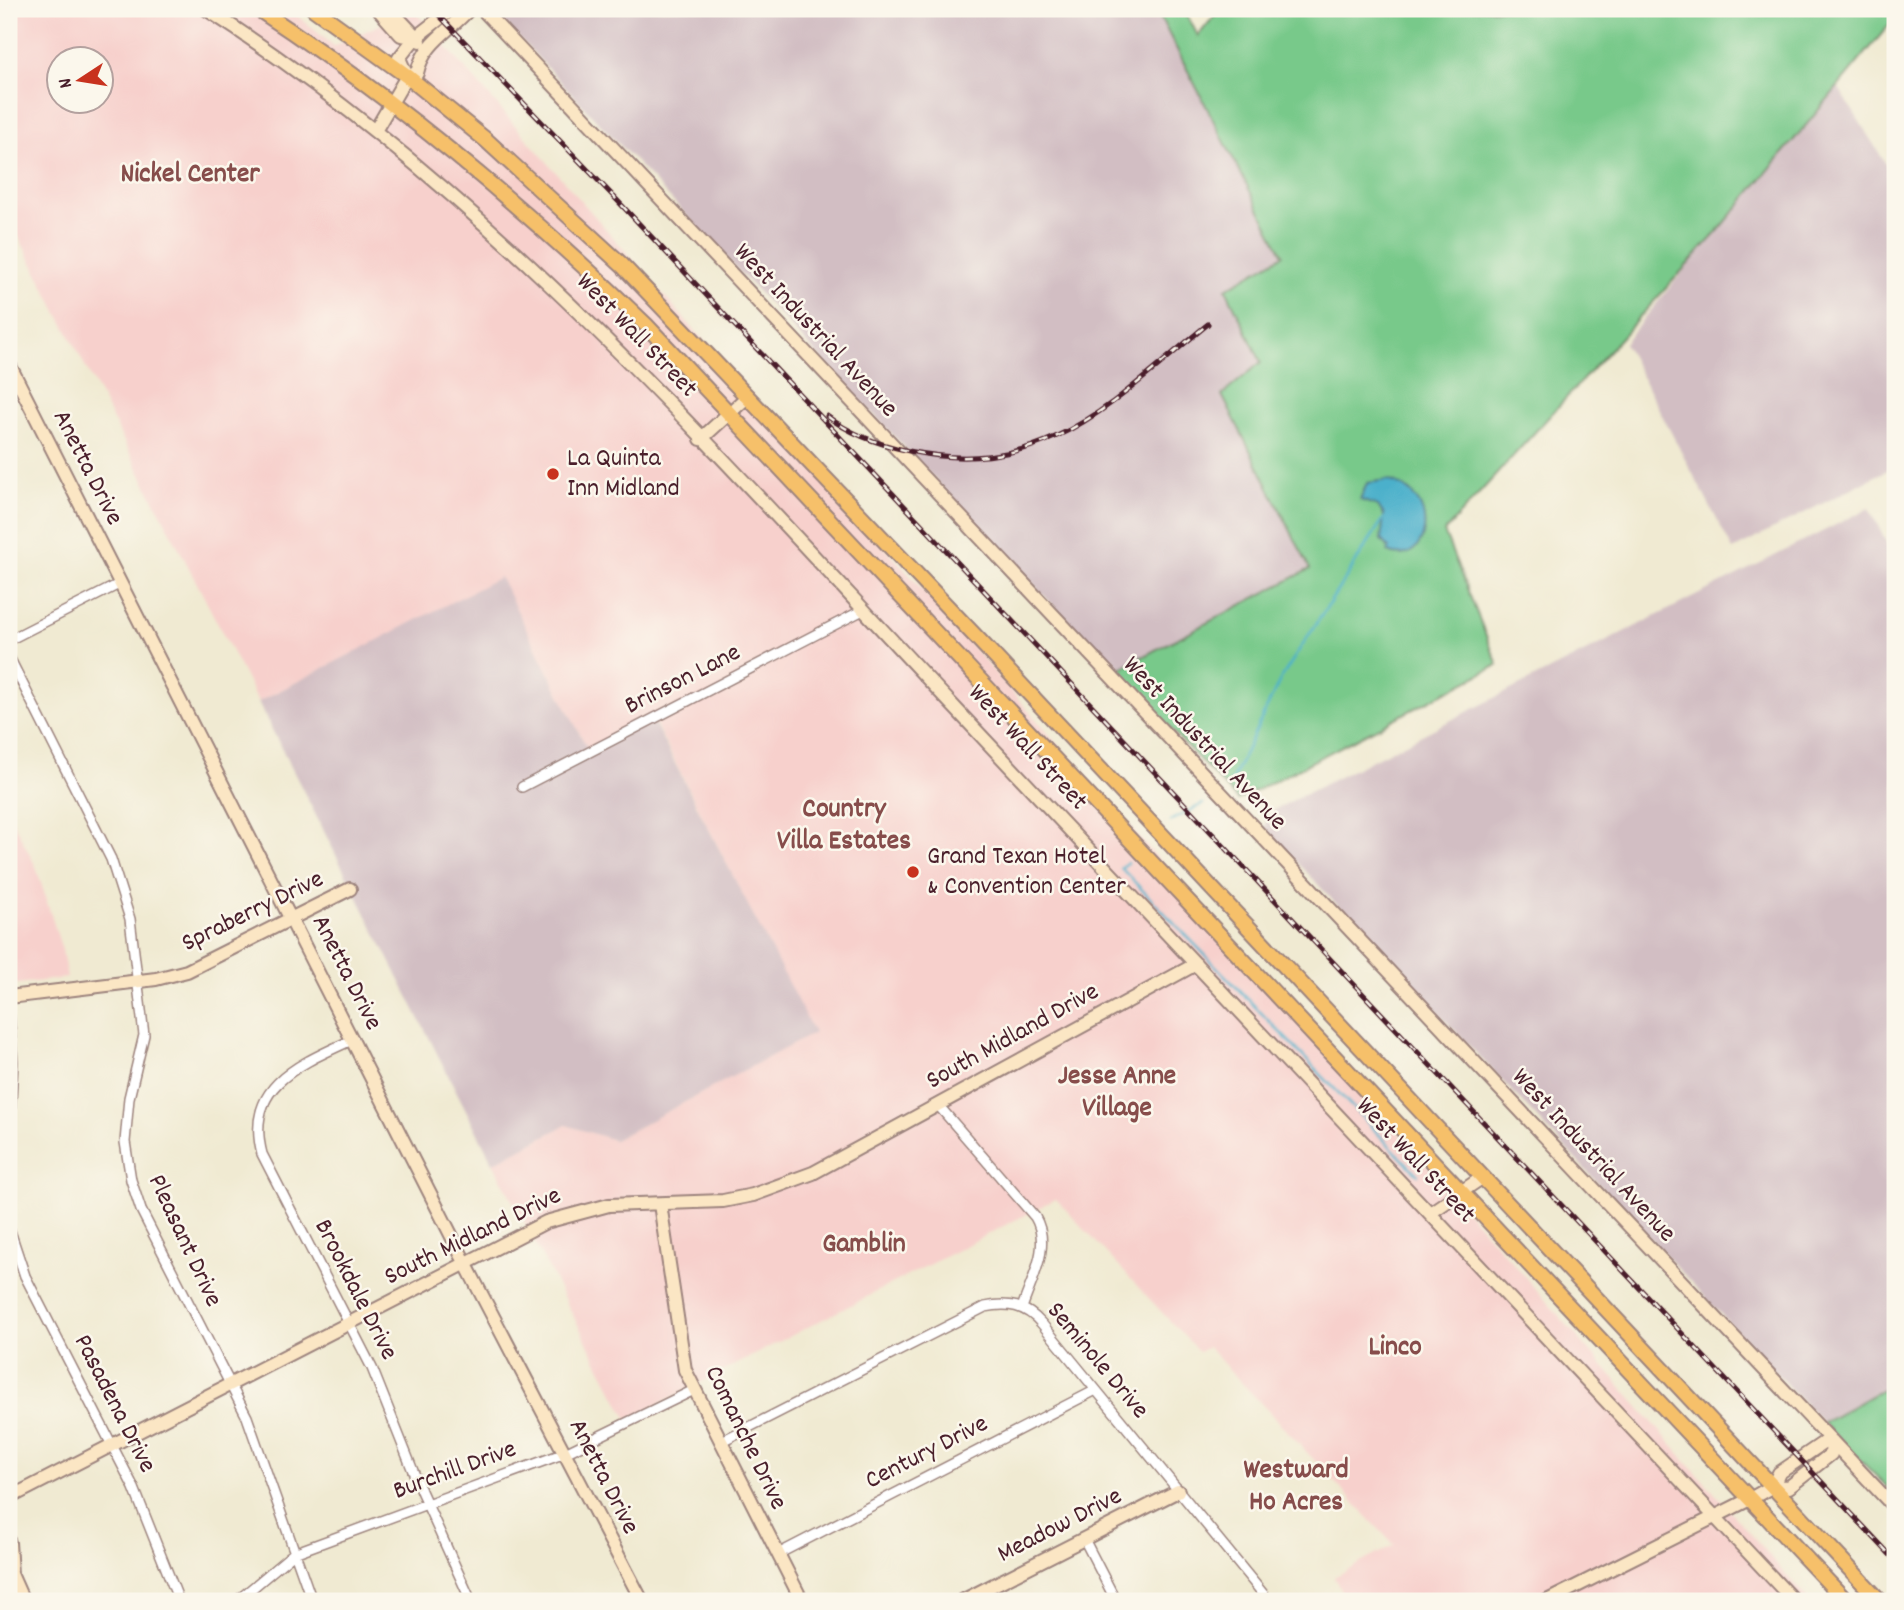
<svg xmlns="http://www.w3.org/2000/svg" width="1904" height="1610" viewBox="0 0 1904 1610" font-family="Dekko,sans-serif">
  <rect width="100%" height="100%" fill="#fbf7ec"/>
  <filter id="ink" filterUnits="userSpaceOnUse"><feTurbulence type="fractalNoise" baseFrequency=".0143" numOctaves="2"/><feDisplacementMap in="SourceGraphic" scale="14" xChannelSelector="R" yChannelSelector="G"/><feConvolveMatrix kernelMatrix="1 2 1 2 8 2 1 2 1" color-interpolation-filters="sRGB"/></filter>
  <filter id="wash" filterUnits="userSpaceOnUse"><feTurbulence type="fractalNoise" baseFrequency=".00686" numOctaves="4" result="noise"/><feDisplacementMap in="SourceGraphic" scale="28" xChannelSelector="R" yChannelSelector="G"/><feGaussianBlur stdDeviation="1.57" result="paint"/><feColorMatrix in="noise" values="0 0 0 0 0 0 0 0 0 0 0 0 0 0 0 0 0 1.4 0 .05"/><feComposite in="paint" operator="in"/></filter>
  <g filter="url(#wash)">
    <rect width="100%" height="100%" fill="#f0ead2"/>
    <path fill="#f7d0cc" fill-rule="evenodd" d="M 9,9 L 289,9 L 334,46 L 413,9 L 1809,1601 L 1346,1601 L 1334,1577 L 1394,1545 L 1208,1347 L 1199,1352 L 1056,1199 L 628,1420 L 493,1163 L 566,1125 L 614,1140 L 813,1033 L 653,719 L 589,752 L 500,578 L 258,702 L 9,218 ZM 60,60 L 102,60 L 102,102 L 60,102 Z
      M 9,814 L 36,867 L 62,950 L 67,978 L 9,985 Z"/>
    <path fill="#d2bec3" d="M 492,9 L 1156,9 L 1283,256 L 1262,362 L 1222,395 L 1311,570 L 1115,671 Z
      M 1837,85 L 1895,179 L 1895,466 L 1733,550 L 1624,343 Z
      M 1869,508 L 1895,560 L 1895,1382 L 1823,1423 L 1265,828 L 1268,813 Z
      M 500,577 L 589,752 L 652,719 L 814,1033 L 614,1140 L 566,1125 L 493,1163 L 258,702 Z"/>
    <path fill="#78c98a" stroke="#61745a" stroke-width="2" d="M 1156,9 L 1184,9 L 1198,36 L 1220,9 L 1895,9 L 1895,18 L 1719,230 L 1444,532 L 1498,665 L 1238,800 L 1115,671 L 1310,569 L 1222,395 L 1261,362 L 1226,289 L 1283,255 Z
      M 1895,1382 L 1895,1495 L 1823,1423 Z"/>
    <path fill="#4cb0cb" stroke="#4b687b" stroke-width="2" d="M 1387,480 C 1444,494 1429,570 1388,552 L 1389,548 L 1381,540 L 1384,515 L 1378,506 L 1360,500 L 1367,483 Z"/>
    <g fill="none" stroke-linecap="round" stroke-linejoin="round">
      <path stroke="#4cb0cb" stroke-width="2.5" d="M 1231,782 L 1280,680 L 1384,518
        M 1170,821 L 1203,804
        M 1127,863 L 1121,868 L 1418,1175"/>
    </g>
  </g>
  <g filter="url(#ink)">
    <g fill="none" stroke-linecap="round" stroke-linejoin="round">
      <g stroke="#9d847e" stroke-width="12">
        <path id="street" d="M 9,640 L 121,583
          M 9,657 L 111,859 L 130,919 L 144,1035 L 129,1098 L 125,1142 L 131,1180 L 141,1210 L 247,1417 L 312,1601
          M 522,787 L 863,610
          M 9,1013 L 13,1062 L 9,1140
          M 354,1039 C 300,1064 244,1085 262,1154 L 372,1368 L 421,1491 L 471,1601
          M 938,1105 L 1035,1217 C 1052,1246 1032,1278 1022,1308
          M 9,1228 L 25,1276 L 134,1488 L 179,1601
          M 720,1442 L 985,1307 C 1008,1302 1026,1305 1042,1324 L 1269,1601
          M 1084,1539 L 1116,1601
          M 778,1554 L 1096,1390
          M 237,1601 L 294,1553 L 565,1453 L 694,1390"/>
      </g>
      <g stroke="#9d847e" stroke-width="16">
        <path id="secondary" d="M 206,9 C 496,195 723,461 957,710 C 1236,1007 1515,1304 1794,1601
          M 378,9 L 401,35 L 416,37
          M 390,9 L 420,41
          M 482,9 L 1895,1508
          M 407,76 L 399,58 L 416,37 L 452,9
          M 375,131 L 407,76 L 417,73 C 423,43 451,30 469,9
          M 9,364 L 476,1284 L 642,1601
          M 701,439 L 747,397
          M 9,997 L 156,979 L 187,971 L 350,889
          M 660,1204 L 685,1370 L 802,1601
          M 1430,1213 L 1483,1177
          M 9,1498 L 546,1222 L 609,1205 L 723,1201 L 753,1195 L 813,1173 L 1196,964
          M 9,1542 L 11,1574 L 23,1601
          M 962,1601 L 1178,1491
          M 1547,1601 L 1750,1499 L 1773,1486 L 1779,1473 L 1823,1443 L 1832,1441 L 1831,1454 L 1789,1487 L 1773,1486"/>
      </g>
      <g stroke="#9d847e" stroke-width="18">
        <path id="primary" d="M 258,9 C 398,101 525,208 646,325 L 1846,1601
          M 314,9 L 407,76 L 486,140 L 622,265 L 980,641 L 1880,1601"/>
      </g>
      <use href="#street" stroke="#fff" stroke-width="9"/>
      <use href="#secondary" stroke="#fbe6c4" stroke-width="12"/>
      <use href="#primary" stroke="#f6c06b" stroke-width="14"/>
      <g stroke="#4a1f2b" stroke-width="5">
        <path id="rail" d="M 433,9 L 615,198 L 1895,1560
          M 827,416 C 850,434 881,445 909,451 C 1045,480 1112,402 1208,324"/>
      </g>
      <use href="#rail" stroke="#fbf7ec" stroke-width="2.5" stroke-dasharray="8" stroke-linecap="butt"/>
    </g>
  </g>
  <g fill="#c8321e" stroke="#fbf7ec" stroke-width="2.5">
    <circle cx="553" cy="474" r="7"/>
    <circle cx="913" cy="872" r="7"/>
  </g>
  <g text-anchor="middle" dominant-baseline="central" stroke-width="5" stroke-linejoin="round" paint-order="stroke">
    <g font-size="26" fill="#4a1f2b" stroke="#fbf7ec">
      <text transform="translate(815 331) rotate(47)">West Industrial Avenue</text>
      <text transform="translate(636 336) rotate(46)">West Wall Street</text>
      <text transform="translate(87 468) rotate(63)">Anetta Drive</text>
      <text transform="translate(683 680) rotate(-27)">Brinson Lane</text>
      <text transform="translate(1204 744) rotate(47)">West Industrial Avenue</text>
      <text transform="translate(1027 748) rotate(47)">West Wall Street</text>
      <text transform="translate(253 912) rotate(-26)">Spraberry Drive</text>
      <text transform="translate(346 973) rotate(63)">Anetta Drive</text>
      <text transform="translate(1013 1037) rotate(-29)">South Midland Drive</text>
      <text transform="translate(1593 1156) rotate(47)">West Industrial Avenue</text>
      <text transform="translate(1415 1161) rotate(47)">West Wall Street</text>
      <text transform="translate(473 1237) rotate(-26)">South Midland Drive</text>
      <text transform="translate(184 1241) rotate(65)">Pleasant Drive</text>
      <text transform="translate(355 1290) rotate(63)">Brookdale Drive</text>
      <text transform="translate(1097 1361) rotate(50)">Seminole Drive</text>
      <text transform="translate(114 1404) rotate(63)">Pasadena Drive</text>
      <text transform="translate(745 1438) rotate(64)">Comanche Drive</text>
      <text transform="translate(927 1453) rotate(-27)">Century Drive</text>
      <text transform="translate(455 1471) rotate(-20)">Burchill Drive</text>
      <text transform="translate(603 1477) rotate(63)">Anetta Drive</text>
      <text transform="translate(1060 1526) rotate(-27)">Meadow Drive</text>
    </g>
    <g font-size="26" fill="#4a1f2b" stroke="#fbf7ec" text-anchor="start">
      <text x="567" y="459">La Quinta<tspan x="567" dy="30">Inn Midland</tspan></text>
      <text x="927" y="857">Grand Texan Hotel<tspan x="927" dy="30">&amp; Convention Center</tspan></text>
    </g>
    <g font-size="28" font-weight="bold" fill="#874d4b" stroke="#fbf7ec">
      <text x="190" y="176">Nickel Center</text>
      <text x="844" y="811">Country<tspan x="844" dy="32">Villa Estates</tspan></text>
      <text x="1117" y="1078">Jesse Anne<tspan x="1117" dy="32">Village</tspan></text>
      <text x="864" y="1246">Gamblin</text>
      <text x="1395" y="1349">Linco</text>
      <text x="1296" y="1472">Westward<tspan x="1296" dy="32">Ho Acres</tspan></text>
    </g>
  </g>
  <rect width="1904" height="1610" fill="none" stroke="#fbf7ec" stroke-width="35"/>
  <g transform="translate(80 80) rotate(258)"><circle r="33" fill="#fbf7ec" stroke="#b4a19f" stroke-width="2"/>
  <path d="M0-5L12 26L0 18L-12 26Z" fill="#c8321e"/>
  <text y="-10" font-size="19" font-weight="bold" text-anchor="middle" fill="#4a1f2b">N</text>
  </g>
</svg>
